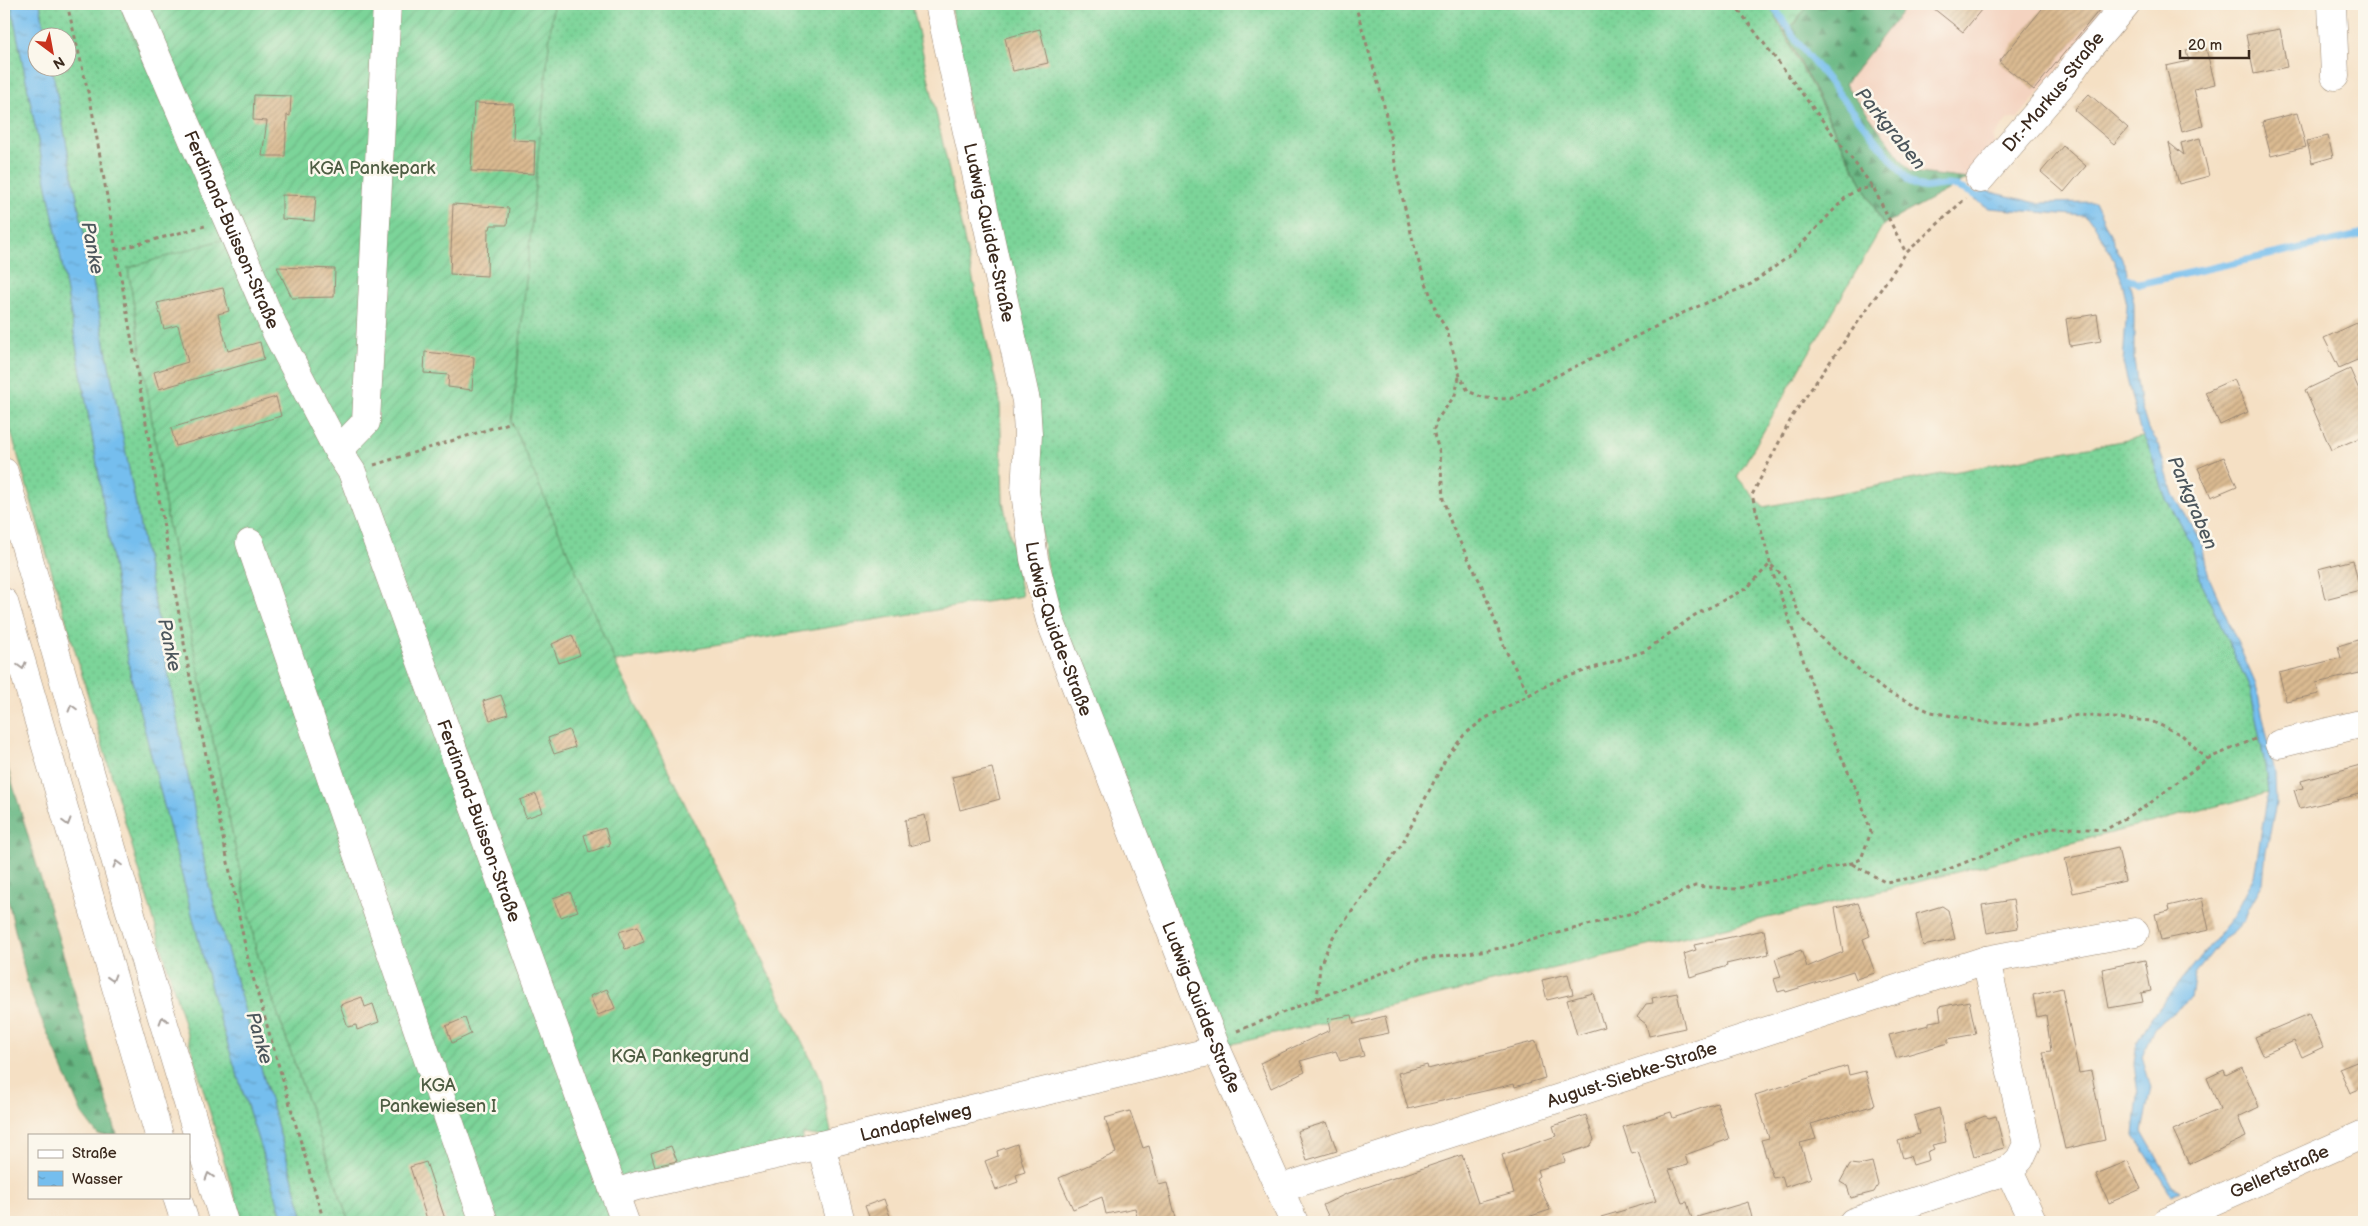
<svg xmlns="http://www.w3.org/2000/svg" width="2368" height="1226" viewBox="0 0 2368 1226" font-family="'Balsamiq Sans',sans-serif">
  <defs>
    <pattern id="grass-dots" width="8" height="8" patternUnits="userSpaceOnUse" patternTransform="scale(1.25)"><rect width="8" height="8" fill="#7cd499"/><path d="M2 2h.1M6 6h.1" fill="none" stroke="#6cb683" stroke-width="1.8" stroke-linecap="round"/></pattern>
    <pattern id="forest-firs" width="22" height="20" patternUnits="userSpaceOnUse" patternTransform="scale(1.25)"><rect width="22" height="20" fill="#65b681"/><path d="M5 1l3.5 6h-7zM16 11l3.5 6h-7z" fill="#549469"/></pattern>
    <pattern id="park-crowns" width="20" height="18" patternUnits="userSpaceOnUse" patternTransform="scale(1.25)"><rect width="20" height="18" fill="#7cd499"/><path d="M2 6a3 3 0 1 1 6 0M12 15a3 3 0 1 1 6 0" fill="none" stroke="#6cb683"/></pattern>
    <pattern id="garden-furrows" width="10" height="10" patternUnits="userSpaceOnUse" patternTransform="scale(1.25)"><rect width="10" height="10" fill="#7cd499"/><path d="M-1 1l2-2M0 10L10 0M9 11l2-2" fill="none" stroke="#6cb683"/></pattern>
    <pattern id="water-ripples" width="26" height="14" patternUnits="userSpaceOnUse" patternTransform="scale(1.25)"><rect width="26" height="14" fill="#75beee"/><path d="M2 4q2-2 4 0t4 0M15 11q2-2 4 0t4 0" fill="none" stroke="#619bc0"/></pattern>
    <pattern id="building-hatch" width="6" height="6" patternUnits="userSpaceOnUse" patternTransform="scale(1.25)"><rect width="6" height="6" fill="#dbbb92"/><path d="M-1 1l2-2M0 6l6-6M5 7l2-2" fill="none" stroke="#b39877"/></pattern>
  </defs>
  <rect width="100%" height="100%" fill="#fbf7ec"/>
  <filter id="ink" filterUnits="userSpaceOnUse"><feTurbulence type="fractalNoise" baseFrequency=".02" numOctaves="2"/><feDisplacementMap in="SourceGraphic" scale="10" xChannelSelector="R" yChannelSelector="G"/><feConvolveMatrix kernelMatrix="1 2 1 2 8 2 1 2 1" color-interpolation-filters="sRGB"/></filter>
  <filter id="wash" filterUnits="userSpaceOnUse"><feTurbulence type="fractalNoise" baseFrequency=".0096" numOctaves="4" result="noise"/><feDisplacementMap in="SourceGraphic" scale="20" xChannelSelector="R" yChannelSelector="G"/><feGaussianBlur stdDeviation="1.12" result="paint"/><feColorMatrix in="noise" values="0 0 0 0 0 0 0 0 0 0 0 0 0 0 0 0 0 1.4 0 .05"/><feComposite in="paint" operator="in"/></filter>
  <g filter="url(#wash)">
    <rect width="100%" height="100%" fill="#f5e0c4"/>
    <path fill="#f4d3c0" d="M 1908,4 L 2111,4 L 2018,118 L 2007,120 L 1994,136 L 1994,147 L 1968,179 L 1911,172 L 1845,84 Z"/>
    <path fill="url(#grass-dots)" stroke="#5c7f5c" d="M 4,4 L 11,4 L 59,247 L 99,476 L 130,673 L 215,1004 L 284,1222 L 242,1222 L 4,408 Z
      M 40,4 L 123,4 L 125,19 L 225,239 L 128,268 L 168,522 L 257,953 L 349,1222 L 305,1222 L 209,886 L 52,68 L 68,68 L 68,38 L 46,37 Z
      M 553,4 L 912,4 L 1000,401 L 1003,501 L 1022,596 L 615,662 L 512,422 Z
      M 951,4 L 1769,4 L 1883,225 L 1737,477 L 1763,507 L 2143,437 L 2148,445 L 2166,499 L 2191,542 L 2202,585 L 2250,688 L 2265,765 L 2268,793 L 1890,889 L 1228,1045 L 1056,619 Z"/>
    <path fill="url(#forest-firs)" stroke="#507050" d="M 1809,4 L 1908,4 L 1845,84 L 1911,172 L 1968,179 L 1883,225 L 1784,30 L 1795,24 Z
      M 4,755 L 117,1135 L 98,1135 L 82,1114 L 29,990 L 4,883 Z"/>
    <path fill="url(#park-crowns)" stroke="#5c7f5c" d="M 1769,4 L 1809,4 L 1794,24 L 1784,29 Z"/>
    <path fill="url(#garden-furrows)" stroke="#5c7f5c" d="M 123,4 L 553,4 L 512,422 L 615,662 L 821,1080 L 832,1138 L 803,1134 L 803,1140 L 637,1185 L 616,1222 L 349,1222 L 257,953 L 168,522 L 128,268 L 224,239 L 125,19 Z"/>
    <path fill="url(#water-ripples)" stroke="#587486" d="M 11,4 L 40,4 L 46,37 L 38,38 L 38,68 L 52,68 L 209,886 L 305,1222 L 284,1222 L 215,1004 L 130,673 L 99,476 L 59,247 Z
      M 1982,190 L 2037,203 L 2095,202 L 2126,268 L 2134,303 L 2134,359 L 2140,403 L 2148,429 L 2157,441 L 2173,494 L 2201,541 L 2209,577 L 2256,685 L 2275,773 L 2276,804 L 2266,851 L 2263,883 L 2248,909 L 2245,920 L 2233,933 L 2222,940 L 2195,974 L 2191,998 L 2154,1028 L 2142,1056 L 2151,1088 L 2142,1131 L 2173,1186 L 2181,1191 L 2172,1195 L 2134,1135 L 2138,1095 L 2134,1064 L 2137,1042 L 2152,1017 L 2232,918 L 2254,876 L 2268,793 L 2265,765 L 2250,688 L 2202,585 L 2191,542 L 2166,499 L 2148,445 L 2140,431 L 2123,363 L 2127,304 L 2121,278 L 2110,252 L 2093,223 L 2085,216 L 1989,208 L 1975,200 Z"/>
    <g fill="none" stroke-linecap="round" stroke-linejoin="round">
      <path stroke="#75beee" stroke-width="7" d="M 1772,4 L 1798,43 L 1909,181 C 1926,195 1937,181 1954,186 C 1965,189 1976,196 1986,201
        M 2126,277 L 2139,284 L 2364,234"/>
    </g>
    <g id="blocks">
      <path fill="url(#building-hatch)" d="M 1928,4 L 1986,4 L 1963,32 Z
        M 2046,4 L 2104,4 L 2034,90 L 1999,62 Z
        M 1040,29 L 1048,63 L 1013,71 L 1005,38 Z
        M 2280,29 L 2287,67 L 2254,74 L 2246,35 Z
        M 2205,45 L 2215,84 L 2194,89 L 2203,126 L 2182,132 L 2166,66 L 2189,61 L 2186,50 Z
        M 2089,94 L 2128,128 L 2114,144 L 2074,110 Z
        M 254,95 L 291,96 L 290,116 L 287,115 L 285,156 L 262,156 L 267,121 L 253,120 Z
        M 474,103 L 514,104 L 513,140 L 535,141 L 534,174 L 471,171 Z
        M 2297,113 L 2306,147 L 2271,156 L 2262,122 Z
        M 2328,136 L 2333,157 L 2312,163 L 2307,141 Z
        M 2200,138 L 2209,176 L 2179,184 L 2169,143 L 2184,155 L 2181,143 Z
        M 2063,146 L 2086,166 L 2064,192 L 2041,172 Z
        M 282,195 L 316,196 L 314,221 L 282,219 Z
        M 453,204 L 509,208 L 507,225 L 491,225 L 490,229 L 488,229 L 487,276 L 450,274 Z
        M 277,267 L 335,269 L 334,297 L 292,298 Z
        M 223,288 L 229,311 L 218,314 L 228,351 L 260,342 L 264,359 L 159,389 L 154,372 L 188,362 L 178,325 L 164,329 L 157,303 Z
        M 2097,314 L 2101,341 L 2070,346 L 2066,319 Z
        M 2359,322 L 2364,334 L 2364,357 L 2339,368 L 2324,338 Z
        M 425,352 L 474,357 L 472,390 L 448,387 L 449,375 L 424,373 Z
        M 2350,369 L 2364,401 L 2364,436 L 2331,450 L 2305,390 Z
        M 2234,379 L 2248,412 L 2220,425 L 2205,392 Z
        M 276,397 L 281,416 L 176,446 L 171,428 Z
        M 2224,457 L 2237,486 L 2211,497 L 2198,468 Z
        M 2353,560 L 2360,590 L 2325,599 L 2318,569 Z
        M 572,635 L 580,655 L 559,663 L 552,644 Z
        M 2364,638 L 2364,672 L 2316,683 L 2319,694 L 2286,701 L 2279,673 L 2341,658 L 2338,646 Z
        M 501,695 L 508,714 L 490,720 L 483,701 Z
        M 569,730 L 575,747 L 554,754 L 548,738 Z
        M 2364,764 L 2364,793 L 2300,809 L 2294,790 L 2303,788 L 2301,781 Z
        M 992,768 L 1000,799 L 960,810 L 952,777 Z
        M 536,794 L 543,812 L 526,818 L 520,800 Z
        M 925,815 L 930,841 L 909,846 L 905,820 Z
        M 605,828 L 610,845 L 589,852 L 584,835 Z
        M 2118,847 L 2125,881 L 2073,893 L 2065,859 Z
        M 570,892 L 578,911 L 561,917 L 553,898 Z
        M 2202,898 L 2209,930 L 2161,940 L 2155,914 L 2169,911 L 2168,906 Z
        M 2013,900 L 2018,928 L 1987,933 L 1982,905 Z
        M 1858,903 L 1870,936 L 1863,939 L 1875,973 L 1856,979 L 1853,971 L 1786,992 L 1785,990 L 1778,992 L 1774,979 L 1781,977 L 1775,959 L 1801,950 L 1807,967 L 1843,952 L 1835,908 Z
        M 1942,906 L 1948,910 L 1955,939 L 1923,946 L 1916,914 Z
        M 638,926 L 644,942 L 625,949 L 619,932 Z
        M 1764,930 L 1769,954 L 1726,964 L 1727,966 L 1690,977 L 1684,954 L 1696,950 L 1694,945 Z
        M 2145,960 L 2151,991 L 2141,993 L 2143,1002 L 2109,1008 L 2102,969 Z
        M 1568,974 L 1573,994 L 1547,1000 L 1542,980 Z
        M 2062,988 L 2079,1073 L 2091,1071 L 2105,1140 L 2065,1149 L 2043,1052 L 2051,1051 L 2046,1015 L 2037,1017 L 2033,995 Z
        M 607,989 L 615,1008 L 598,1015 L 590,996 Z
        M 1593,993 L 1604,1027 L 1577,1035 L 1567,1000 Z
        M 1677,993 L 1685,1028 L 1649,1036 L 1646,1024 L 1637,1017 L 1646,1004 L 1653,1003 L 1652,998 Z
        M 362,997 L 365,1007 L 373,1004 L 379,1022 L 357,1030 L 356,1025 L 348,1027 L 340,1005 Z
        M 1969,1001 L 1976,1034 L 1948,1039 L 1948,1043 L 1896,1058 L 1889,1035 L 1929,1025 L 1929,1022 L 1941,1020 L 1939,1007 Z
        M 2309,1014 L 2323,1047 L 2302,1057 L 2294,1041 L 2263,1055 L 2255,1037 Z
        M 1352,1015 L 1354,1024 L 1385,1016 L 1389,1033 L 1359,1039 L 1364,1056 L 1340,1061 L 1336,1051 L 1300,1061 L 1305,1072 L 1271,1088 L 1260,1063 L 1330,1030 L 1328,1019 Z
        M 465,1018 L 471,1034 L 452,1043 L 446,1026 Z
        M 1536,1041 L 1545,1078 L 1515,1087 L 1514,1084 L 1408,1109 L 1398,1073 L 1427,1065 L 1428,1069 Z
        M 2364,1058 L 2364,1087 L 2350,1093 L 2339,1068 Z
        M 1847,1066 L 1849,1075 L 1865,1071 L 1875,1105 L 1811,1124 L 1816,1139 L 1800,1143 L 1811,1178 L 1785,1187 L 1782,1176 L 1773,1178 L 1761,1140 L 1769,1138 L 1755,1095 Z
        M 2242,1067 L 2259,1107 L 2238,1117 L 2246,1137 L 2189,1164 L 2173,1130 L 2220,1109 L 2207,1078 L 2224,1070 L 2226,1075 Z
        M 1717,1103 L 1729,1139 L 1685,1155 L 1688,1165 L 1669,1170 L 1682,1203 L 1687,1202 L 1693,1222 L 1602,1222 L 1601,1217 L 1656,1201 L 1638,1152 L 1632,1154 L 1623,1127 L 1671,1112 L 1673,1118 Z
        M 1939,1108 L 1946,1142 L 1932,1145 L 1934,1149 L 1927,1152 L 1929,1160 L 1913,1165 L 1910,1156 L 1903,1158 L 1898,1141 L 1919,1134 L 1914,1116 Z
        M 1130,1111 L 1143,1148 L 1149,1146 L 1159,1185 L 1167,1183 L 1177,1222 L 1138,1222 L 1135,1208 L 1106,1214 L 1102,1197 L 1073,1209 L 1059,1178 L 1116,1153 L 1105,1118 Z
        M 1586,1115 L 1594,1140 L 1590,1146 L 1563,1155 L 1565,1162 L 1537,1170 L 1539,1176 L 1536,1178 L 1550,1210 L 1512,1222 L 1331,1222 L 1323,1205 L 1346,1194 L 1462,1155 L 1478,1203 L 1514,1193 L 1502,1155 L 1556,1136 L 1553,1126 Z
        M 1985,1116 L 1989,1118 L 1996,1116 L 2004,1148 L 1974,1156 L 1965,1124 Z
        M 1327,1122 L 1337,1151 L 1307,1160 L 1297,1131 Z
        M 1017,1144 L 1025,1172 L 1016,1175 L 1018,1182 L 996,1190 L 985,1161 L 998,1156 L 997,1151 Z
        M 671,1146 L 677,1161 L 655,1166 L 651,1153 Z
        M 2128,1161 L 2141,1189 L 2109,1203 L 2096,1174 Z
        M 426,1162 L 446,1222 L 428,1222 L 410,1167 Z
        M 1872,1162 L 1878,1185 L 1874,1192 L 1851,1198 L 1847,1186 L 1840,1182 L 1850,1164 L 1859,1165 Z
        M 884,1199 L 892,1222 L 871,1222 L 865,1206 Z
        M 1748,1202 L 1753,1222 L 1697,1222 L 1697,1217 Z"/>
    </g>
  </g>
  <g filter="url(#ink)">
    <use href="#blocks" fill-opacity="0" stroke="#988571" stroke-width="1"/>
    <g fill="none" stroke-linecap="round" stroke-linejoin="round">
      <g stroke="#988571" stroke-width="29">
        <g id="minor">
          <path id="s1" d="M 134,4 L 276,332 L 338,451 L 352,472 L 625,1222"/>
          <path id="s2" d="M 939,4 L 1026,401 L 1028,434 L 1025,492 L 1034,559 L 1050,620 L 1217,1050 L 1294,1222"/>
          <path d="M 2332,4 L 2335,76"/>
          <path id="s3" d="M 1980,179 L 2063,83 L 2081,57 L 2126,4"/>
          <path d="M 338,451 L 366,422 L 387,4"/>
          <path d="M 250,543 L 484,1222"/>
          <path d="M 2279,744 L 2364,723"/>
          <path d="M 1986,960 L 2027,1144 L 2020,1159 L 2009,1170 L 2033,1222"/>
          <path d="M 821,1145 L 841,1222"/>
          <path id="s4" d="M 1279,1189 L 1986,960 L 2135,932"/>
          <path id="s5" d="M 615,1193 L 637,1186 L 821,1145 L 1217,1050"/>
          <path d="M 1853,1222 L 2009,1170"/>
          <path id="s6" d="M 2166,1222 L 2364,1134"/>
        </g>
      </g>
      <g stroke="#988571" stroke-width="29">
        <path id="highway" d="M 4,472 L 134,925 L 224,1222
          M 4,602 L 159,1135
          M 177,1197 L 185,1222"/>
      </g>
      <path stroke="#988571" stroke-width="3" stroke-dasharray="4 4" stroke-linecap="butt" d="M 67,4 L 91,104 L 189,672 L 248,960 L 324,1222
        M 1355,4 L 1383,100 L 1399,184 L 1417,257 L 1437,314 L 1447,330 L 1460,376 L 1468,391 L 1484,398 L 1510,399 L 1685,312 L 1751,284 L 1791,255 L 1847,196 L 1857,190 L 1873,187
        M 1734,4 L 1873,187 L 1906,253
        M 116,250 L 205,226
        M 1459,377 L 1455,395 L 1437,420 L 1433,432 L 1440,453 L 1443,499 L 1452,526 L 1482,586 L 1506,651 L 1529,694
        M 374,465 L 512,422
        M 1852,864 L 1885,882 L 1934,875 L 2053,827 L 2105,830 L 2149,804 L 2207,759 L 2255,739
        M 1317,1000 L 1320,965 L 1333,937 L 1402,844 L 1446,758 L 1464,735 L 1484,719 L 1557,680 L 1645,651 L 1695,615 L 1747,588 L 1770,564 L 1784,577 L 1801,618 L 1823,640 L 1885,691 L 1931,712 L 1984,722 L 2031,725 L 2078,715 L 2151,721 L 2182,735 L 2207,759
        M 1237,1031 L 1411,961 L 1502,948 L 1636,912 L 1695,886 L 1736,889 L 1852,863 L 1861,859 L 1871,832 L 1859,796 L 1823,716 L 1773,574 L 1752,495 L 1793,415 L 1906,253 L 1966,198"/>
      <use href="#minor" stroke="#fff" stroke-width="28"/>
      <use href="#highway" stroke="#fff" stroke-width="28"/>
    </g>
    <defs><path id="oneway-chevron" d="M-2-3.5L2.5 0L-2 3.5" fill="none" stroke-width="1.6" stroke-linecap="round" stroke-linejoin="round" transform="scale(1.25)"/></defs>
    <g stroke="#a79f9a">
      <use href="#oneway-chevron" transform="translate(22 666) rotate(74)"/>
      <use href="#oneway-chevron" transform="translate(72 708) rotate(-106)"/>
      <use href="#oneway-chevron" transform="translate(67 822) rotate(74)"/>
      <use href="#oneway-chevron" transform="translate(117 864) rotate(-106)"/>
      <use href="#oneway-chevron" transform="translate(112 978) rotate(73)"/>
      <use href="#oneway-chevron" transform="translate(163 1020) rotate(-107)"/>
      <use href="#oneway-chevron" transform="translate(209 1176) rotate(-107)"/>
    </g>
  </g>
  <g text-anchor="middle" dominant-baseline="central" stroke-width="5" stroke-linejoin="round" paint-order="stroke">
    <g font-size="18" fill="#3b2a1e" stroke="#fbf7ec">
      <text stroke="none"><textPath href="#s3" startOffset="114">Dr.-Markus-Straße</textPath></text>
      <text stroke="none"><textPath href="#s1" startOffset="246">Ferdinand-Buisson-Straße</textPath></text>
      <text stroke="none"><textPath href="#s2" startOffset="234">Ludwig-Quidde-Straße</textPath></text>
      <text stroke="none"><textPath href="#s2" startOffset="639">Ludwig-Quidde-Straße</textPath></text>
      <text stroke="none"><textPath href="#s1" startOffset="888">Ferdinand-Buisson-Straße</textPath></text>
      <text stroke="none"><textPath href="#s2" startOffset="1044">Ludwig-Quidde-Straße</textPath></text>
      <text stroke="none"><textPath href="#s4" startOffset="371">August-Siebke-Straße</textPath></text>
      <text stroke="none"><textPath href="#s5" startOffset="309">Landapfelweg</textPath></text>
      <text stroke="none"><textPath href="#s6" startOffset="124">Gellertstraße</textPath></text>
    </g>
    <g font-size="18" fill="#4e5d43" stroke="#fbf7ec">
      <text x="372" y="168">KGA Pankepark</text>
      <text x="680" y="1056">KGA Pankegrund</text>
      <text x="438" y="1085">KGA<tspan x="438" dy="21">Pankewiesen I</tspan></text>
    </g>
    <g font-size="19" font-style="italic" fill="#4c565c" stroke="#fbf7ec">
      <text transform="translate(1890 129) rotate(51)">Parkgraben</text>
      <text transform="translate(92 248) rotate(79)">Panke</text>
      <text transform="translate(2192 503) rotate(67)">Parkgraben</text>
      <text transform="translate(169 645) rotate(78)">Panke</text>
      <text transform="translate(259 1038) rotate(74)">Panke</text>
    </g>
  </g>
  <rect width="2368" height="1226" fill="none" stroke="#fbf7ec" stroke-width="20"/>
  <rect x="28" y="1134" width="162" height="65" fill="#fbf7ec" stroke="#aea59a"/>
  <rect x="38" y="1150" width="25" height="8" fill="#ffffff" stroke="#aea59a"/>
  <text x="72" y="1158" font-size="15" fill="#3b2a1e">Straße</text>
  <rect x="38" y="1171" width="25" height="15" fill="url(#water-ripples)" stroke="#aea59a"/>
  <text x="72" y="1184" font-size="15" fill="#3b2a1e">Wasser</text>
  <g transform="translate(52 52) rotate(148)"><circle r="24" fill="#fbf7ec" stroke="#aea59a"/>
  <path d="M0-4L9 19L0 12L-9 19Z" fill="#c8321e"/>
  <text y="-8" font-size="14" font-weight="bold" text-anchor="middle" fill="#3b2a1e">N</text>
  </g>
  <path d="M2180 50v8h69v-8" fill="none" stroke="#3b2a1e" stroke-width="2.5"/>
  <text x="2188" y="50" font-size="15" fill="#3b2a1e" stroke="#fbf7ec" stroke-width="4" paint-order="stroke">20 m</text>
</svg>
